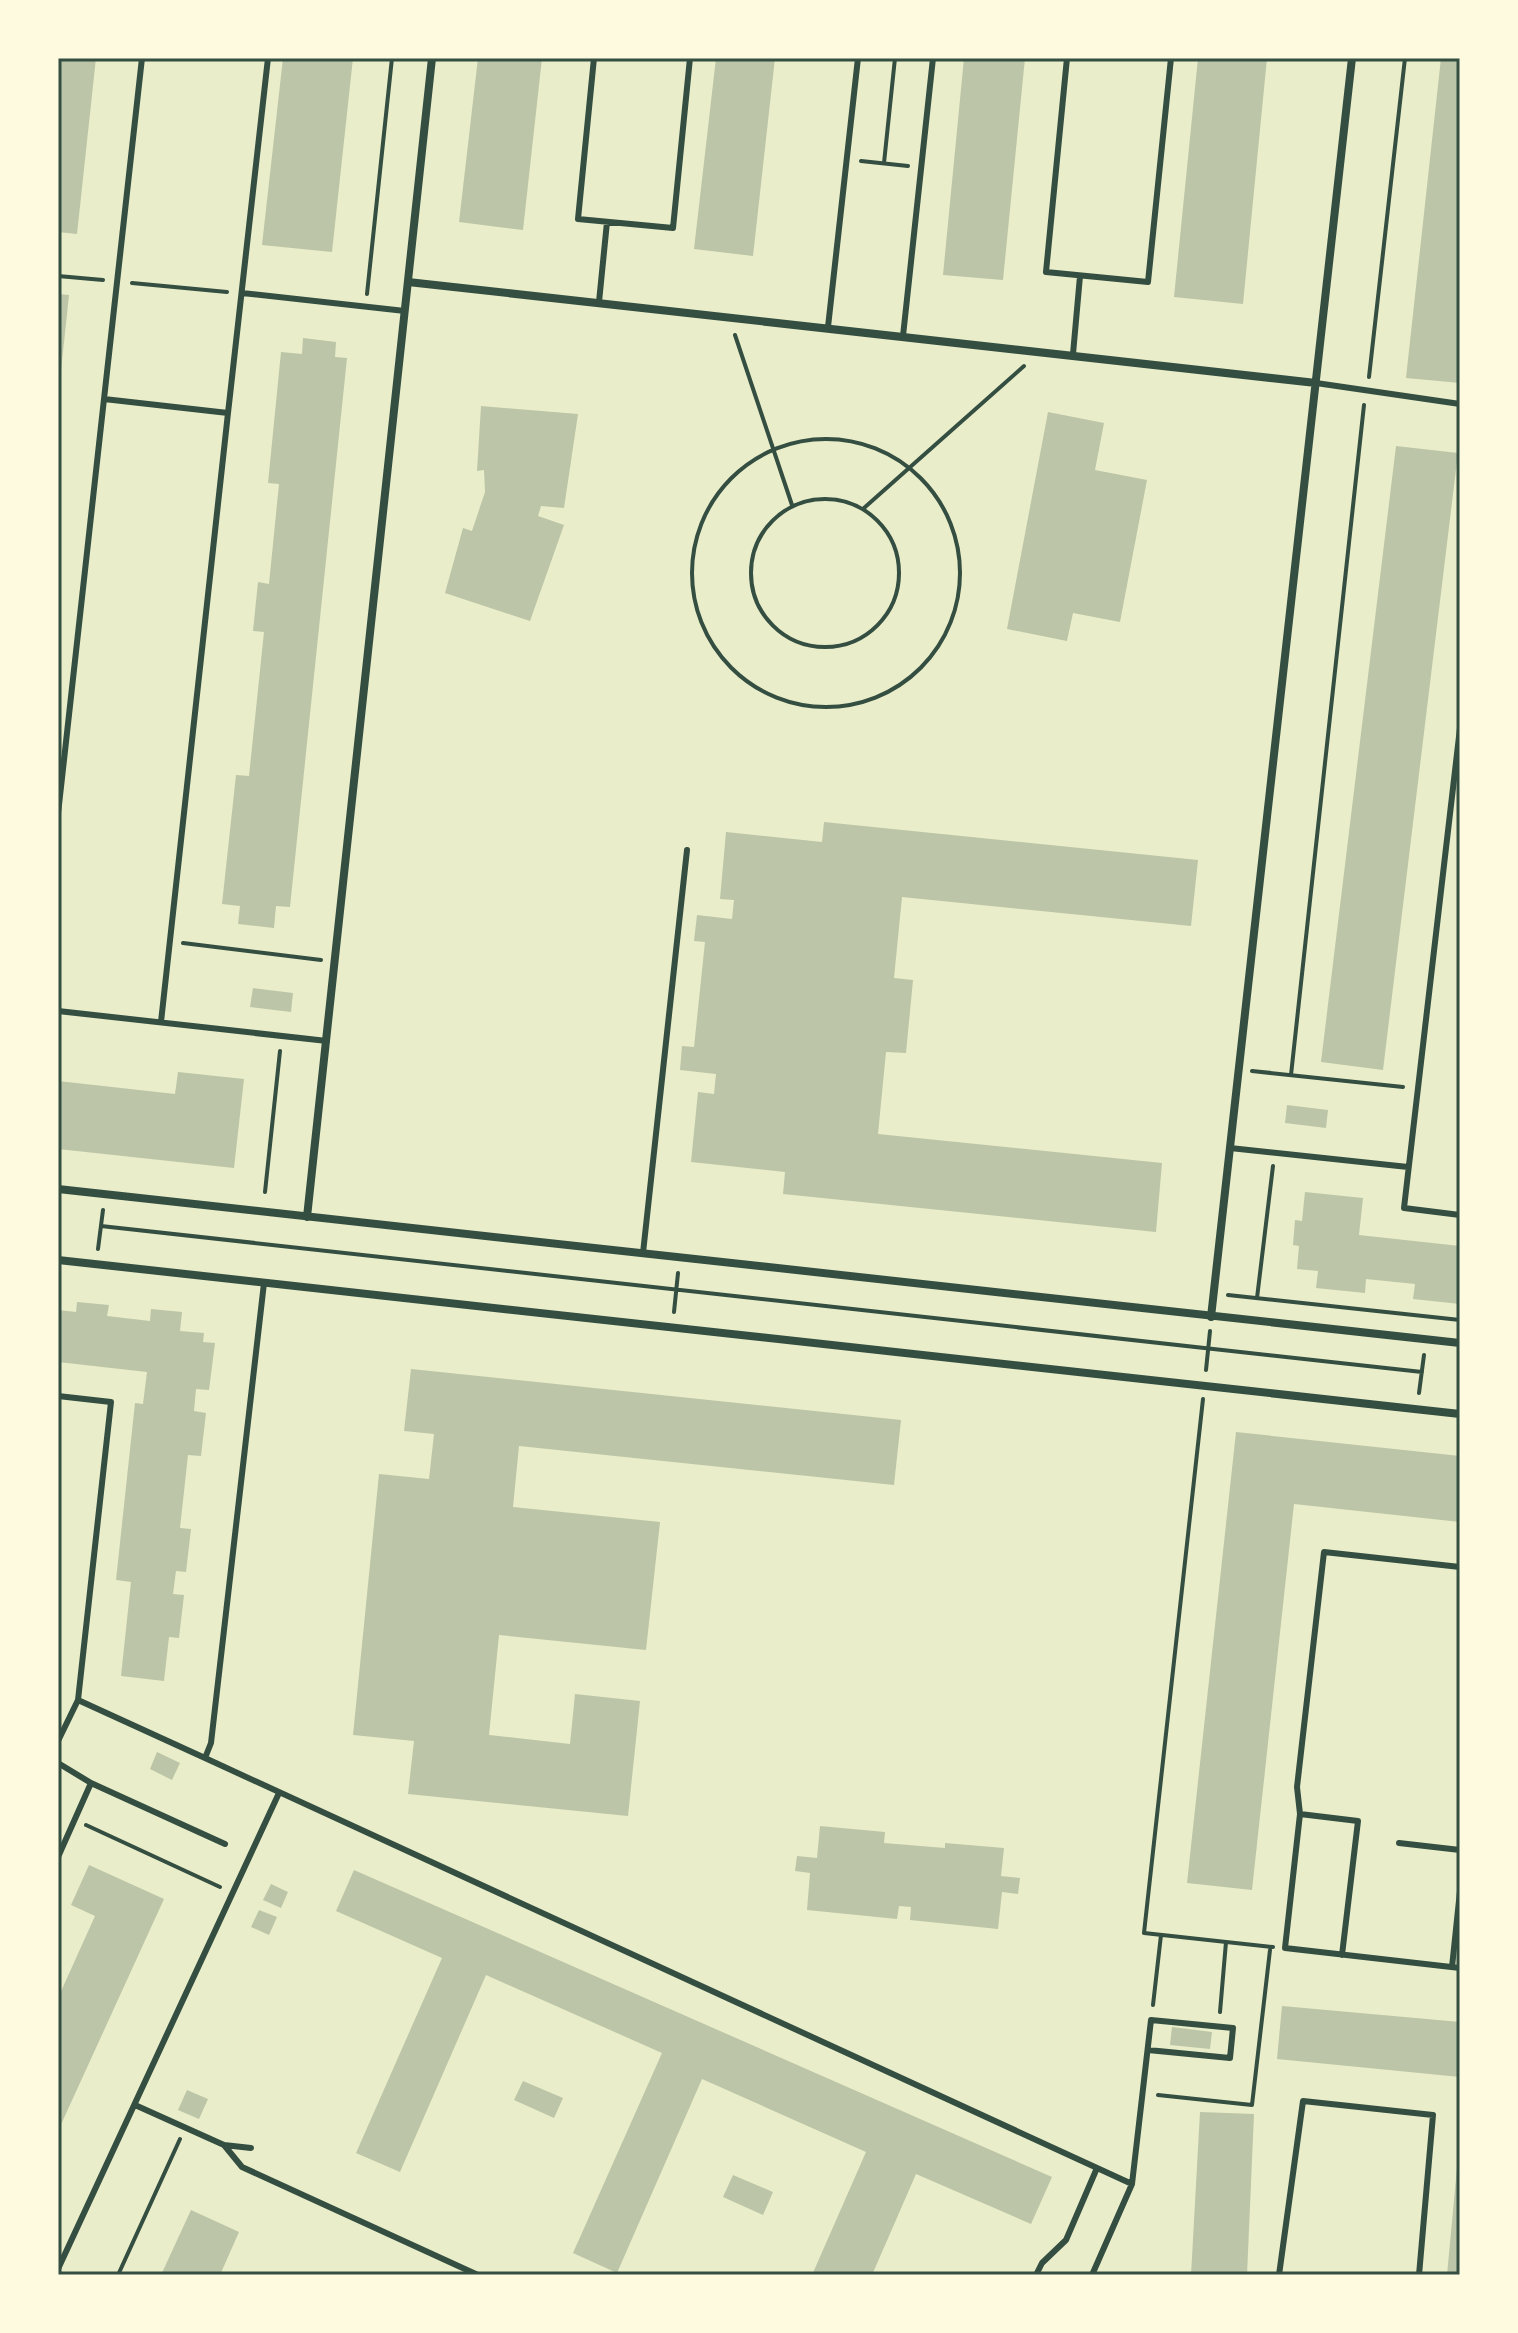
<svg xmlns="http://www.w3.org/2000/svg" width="1518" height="2333" viewBox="0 0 1518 2333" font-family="'Golos Text',sans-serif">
  <rect width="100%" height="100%" fill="#e9edc9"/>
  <path fill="#bcc5a7" d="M 58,58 L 96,58 L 77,234 L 58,232 Z
    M 283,58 L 353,58 L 332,252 L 262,245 Z
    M 478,58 L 542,58 L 523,230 L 459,222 Z
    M 716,58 L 775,58 L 753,256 L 694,249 Z
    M 964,58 L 1025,58 L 1003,280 L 943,275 Z
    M 1198,58 L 1267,58 L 1243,304 L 1174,297 Z
    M 1441,58 L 1460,58 L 1460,383 L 1406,378 Z
    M 58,294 L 69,295 L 60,380 L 58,380 Z
    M 303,338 L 336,342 L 335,357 L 347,358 L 290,907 L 276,906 L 274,928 L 238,924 L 240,906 L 222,904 L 236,775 L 249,776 L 264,632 L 253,631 L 258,582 L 269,584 L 279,484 L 268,483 L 281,352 L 302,354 Z
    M 481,406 L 578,414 L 564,508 L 541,506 L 538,516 L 564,525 L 530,621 L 445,593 L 463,528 L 472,531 L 485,492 L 484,470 L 477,471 Z
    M 1048,412 L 1104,423 L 1095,470 L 1147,480 L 1120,622 L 1073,613 L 1067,641 L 1007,629 Z
    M 1396,446 L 1458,453 L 1383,1070 L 1321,1062 Z
    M 824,822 L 1198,860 L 1191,926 L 902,897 L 894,978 L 913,980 L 906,1053 L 886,1052 L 878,1134 L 1162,1163 L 1156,1232 L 783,1194 L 785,1172 L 691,1162 L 698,1092 L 714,1094 L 716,1074 L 680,1070 L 682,1046 L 694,1047 L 705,942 L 694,941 L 697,915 L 732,919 L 734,900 L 720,899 L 726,832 L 822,842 Z
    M 253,988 L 293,993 L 291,1012 L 250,1007 Z
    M 178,1072 L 244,1079 L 234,1168 L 58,1149 L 58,1081 L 175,1094 Z
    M 1287,1105 L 1328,1110 L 1326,1128 L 1285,1123 Z
    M 1305,1192 L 1363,1198 L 1359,1235 L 1460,1246 L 1460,1304 L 1413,1299 L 1415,1284 L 1366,1279 L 1365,1293 L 1316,1288 L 1318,1271 L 1297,1269 L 1299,1246 L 1293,1245 L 1295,1220 L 1302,1221 Z
    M 77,1302 L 109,1305 L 107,1316 L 150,1321 L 151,1309 L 182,1312 L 180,1331 L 204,1333 L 203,1342 L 215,1343 L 209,1390 L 196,1389 L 194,1411 L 206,1413 L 201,1456 L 188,1455 L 180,1528 L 191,1529 L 186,1572 L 176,1571 L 173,1594 L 184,1595 L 179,1638 L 169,1637 L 164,1681 L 121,1676 L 131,1582 L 116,1580 L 135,1403 L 143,1404 L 147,1372 L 58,1362 L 58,1310 L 76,1312 Z
    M 411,1369 L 901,1420 L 894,1485 L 519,1446 L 513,1507 L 660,1522 L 646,1650 L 499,1635 L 489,1735 L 570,1744 L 575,1694 L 640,1701 L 628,1816 L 408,1794 L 414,1741 L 353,1735 L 379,1474 L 429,1479 L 434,1434 L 404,1431 Z
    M 1236,1432 L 1460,1456 L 1460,1522 L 1294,1504 L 1252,1890 L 1187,1883 Z
    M 157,1752 L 180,1763 L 172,1780 L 150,1769 Z
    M 820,1826 L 885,1832 L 884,1843 L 945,1848 L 945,1843 L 1004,1848 L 1001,1876 L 1020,1878 L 1018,1894 L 1002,1892 L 998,1929 L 910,1920 L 911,1907 L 899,1906 L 897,1919 L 807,1910 L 810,1873 L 795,1871 L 797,1856 L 817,1858 Z
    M 89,1865 L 164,1899 L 58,2131 L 58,1998 L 95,1916 L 71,1905 Z
    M 354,1870 L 1052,2177 L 1031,2224 L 916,2174 L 872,2275 L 812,2275 L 866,2152 L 702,2079 L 617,2273 L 573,2253 L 662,2053 L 486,1975 L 400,2172 L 356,2153 L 442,1958 L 336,1911 Z
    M 271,1884 L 288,1892 L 281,1908 L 263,1900 Z
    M 259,1910 L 277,1917 L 269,1935 L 251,1927 Z
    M 1282,2006 L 1460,2022 L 1460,2077 L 1277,2059 Z
    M 1172,2027 L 1212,2032 L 1210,2049 L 1170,2045 Z
    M 523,2081 L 563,2098 L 554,2118 L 514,2100 Z
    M 187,2090 L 208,2099 L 199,2119 L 178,2110 Z
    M 1200,2112 L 1254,2114 L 1247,2275 L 1191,2275 Z
    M 1458,2157 L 1460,2157 L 1460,2275 L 1447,2275 Z
    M 733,2175 L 773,2192 L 763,2215 L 723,2197 Z
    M 191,2210 L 239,2232 L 220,2275 L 161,2275 Z"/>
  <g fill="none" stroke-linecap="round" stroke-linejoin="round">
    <path stroke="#344e41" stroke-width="4" d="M 861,161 L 908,166
      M 884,163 L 895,58
      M 58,276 L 103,280
      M 132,283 L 227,292
      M 367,294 L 392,58
      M 735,335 L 792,505
      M 1369,377 L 1405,58
      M692 573a134 134 0 1 1 268 0a134 134 0 1 1-268 0Z
      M751 573a74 74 0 1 1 148 0a74 74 0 1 1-148 0Z
      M 864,508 L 1024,366
      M 183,943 L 321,960
      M 1252,1071 L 1403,1087
      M 1291,1075 L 1364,405
      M 265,1192 L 280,1051
      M 101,1226 L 1422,1372
      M 98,1249 L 103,1210
      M 1228,1295 L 1460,1320
      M 1257,1298 L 1273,1166
      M 674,1312 L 678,1273
      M 1206,1370 L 1210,1331
      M 1419,1393 L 1424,1355
      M 1203,1399 L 1144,1933 L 1273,1947
      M 86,1825 L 220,1887
      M 1153,2005 L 1161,1935
      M 1220,2012 L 1226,1942
      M 1158,2095 L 1252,2105 L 1270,1950
      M 118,2275 L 180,2139"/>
    <path stroke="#344e41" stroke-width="6" d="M 594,58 L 578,219 L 673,228 L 690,58
      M 1067,58 L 1046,272 L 1148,282 L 1171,58
      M 242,293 L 405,311
      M 599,302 L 607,222
      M 828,327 L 858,58
      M 903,336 L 933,58
      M 1073,354 L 1080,276
      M 1316,383 L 1460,404
      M 104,399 L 142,58
      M 228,413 L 268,58
      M 1460,728 L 1404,1208 L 1460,1215
      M 58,814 L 104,399 L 228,413 L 161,1022
      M 58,1011 L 327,1041
      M 1230,1148 L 1408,1167
      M 643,1253 L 687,850
      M 58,1396 L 111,1402 L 78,1700 L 58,1741
      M 1460,1567 L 1324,1552 L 1297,1787 L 1300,1814 L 1285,1948 L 1460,1968
      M 78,1700 L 205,1758 L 211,1743 L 264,1283
      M 205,1758 L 1132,2184
      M 58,1763 L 91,1783 L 225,1844
      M 1300,1814 L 1358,1821 L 1342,1955
      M 1399,1843 L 1460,1850
      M 58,1857 L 91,1783
      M 1452,1967 L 1460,1891
      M 135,2105 L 224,2145 L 242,2167 L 478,2275
      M 224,2145 L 251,2148
      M 58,2269 L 279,1793
      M 1036,2275 L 1042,2263 L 1066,2240 L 1097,2168
      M 1092,2275 L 1132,2184 L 1151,2020 L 1233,2028 L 1230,2058 L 1148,2050
      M 1279,2275 L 1303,2101 L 1433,2115 L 1419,2275"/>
    <path stroke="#344e41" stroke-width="8" d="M 408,282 L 1316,383
      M 58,1189 L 1460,1343
      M 307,1217 L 432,58
      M 58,1260 L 1460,1414
      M 1211,1317 L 1352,58"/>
  </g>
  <rect width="1518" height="2333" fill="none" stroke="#fefae0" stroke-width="120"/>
  <rect x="60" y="60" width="1398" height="2213" fill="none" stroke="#344e41" stroke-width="3"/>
</svg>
